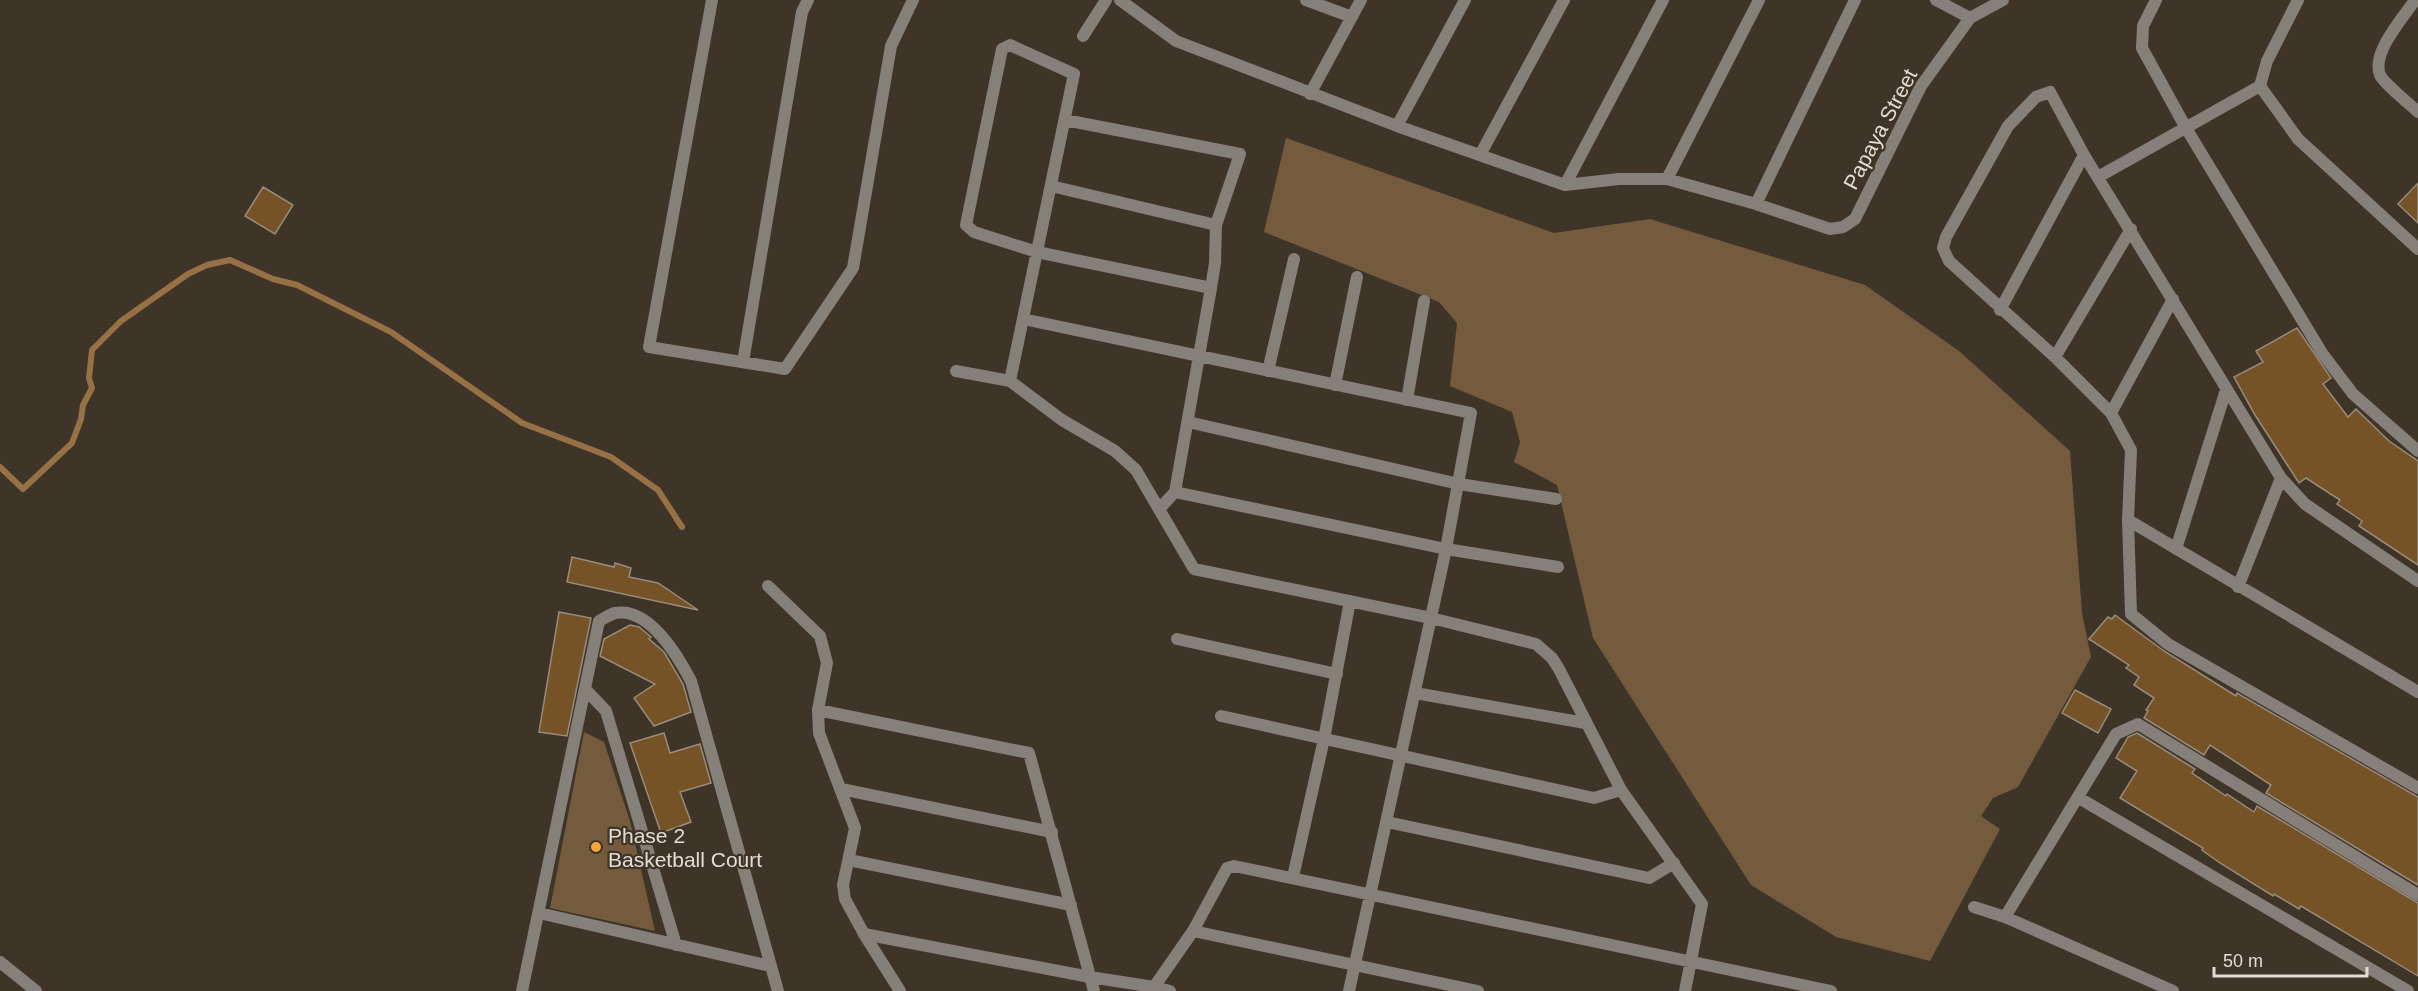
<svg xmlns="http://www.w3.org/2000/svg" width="2418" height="991" viewBox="0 0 2418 991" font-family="Helvetica,sans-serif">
  <rect width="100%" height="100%" fill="#3f3428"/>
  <path fill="#745b3d" d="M 1286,138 L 1554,233 L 1650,219 L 1865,285 L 1959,351 L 2070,451 L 2082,613 L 2091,657 L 2018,787 L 1993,798 L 1981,816 L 2000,829 L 1930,961 L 1836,937 L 1751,885 L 1593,638 L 1557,485 L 1514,462 L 1520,442 L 1512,412 L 1450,386 L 1457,323 L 1439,302 L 1264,232 Z
    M 584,732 L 604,742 L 630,821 L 655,931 L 550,908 Z"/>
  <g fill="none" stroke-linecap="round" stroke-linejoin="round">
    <path stroke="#967145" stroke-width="6" d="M 0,467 L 23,489 L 72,443 L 81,419 L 83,405 L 92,388 L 89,378 L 92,350 L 121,321 L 188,274 L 207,265 L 230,260 L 273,279 L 297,285 L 391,332 L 522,423 L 611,457 L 658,490 L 682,527 L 677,520"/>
  </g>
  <path fill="#755326" stroke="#988b7d" stroke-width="1.5" d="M 2418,183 L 2418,223 L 2398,204 Z
    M 263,187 L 293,205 L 275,234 L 245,216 Z
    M 2297,328 L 2331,378 L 2323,384 L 2348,417 L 2356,409 L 2389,441 L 2418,461 L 2418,565 L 2359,526 L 2362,521 L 2337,504 L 2340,500 L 2306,478 L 2299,483 L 2255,415 L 2234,377 L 2263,362 L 2256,351 Z
    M 572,557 L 614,567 L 615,563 L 631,568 L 629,577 L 658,583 L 698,610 L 567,582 Z
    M 559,612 L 591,618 L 567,736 L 539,732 Z
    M 2115,615 L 2164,651 L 2236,696 L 2237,693 L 2418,797 L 2418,885 L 2266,793 L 2271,785 L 2210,745 L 2204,755 L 2144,718 L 2148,711 L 2146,710 L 2154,698 L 2134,685 L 2139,677 L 2126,668 L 2129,665 L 2089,639 L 2108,617 L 2112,619 Z
    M 630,625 L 639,627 L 651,637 L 649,639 L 664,652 L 683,684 L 691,712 L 654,726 L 634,698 L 655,684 L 600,656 L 604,639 Z
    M 2075,690 L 2111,709 L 2098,733 L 2062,713 Z
    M 664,733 L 670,753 L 700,744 L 711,783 L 680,792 L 691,822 L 661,833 L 630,743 Z
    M 2137,733 L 2195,769 L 2192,773 L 2226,796 L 2227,794 L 2254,812 L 2257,806 L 2418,903 L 2418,976 L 2301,906 L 2299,909 L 2274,894 L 2273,896 L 2220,863 L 2202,850 L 2203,848 L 2120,798 L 2137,771 L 2116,758 L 2128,737 Z"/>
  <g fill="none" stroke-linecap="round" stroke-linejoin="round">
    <path stroke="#85807a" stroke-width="12" d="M 1051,186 L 1216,225
      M 1037,252 L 1211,288
      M 1268,371 L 1294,259
      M 1335,385 L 1357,277
      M 1407,400 L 1424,301
      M 1188,422 L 1459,484 L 1556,499
      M 1175,492 L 1446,549 L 1558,567
      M 1177,639 L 1337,674
      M 1415,693 L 1585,723
      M 1221,716 L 1594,798 L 1621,790
      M 841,789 L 1052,832
      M 1387,822 L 1649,878 L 1674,863
      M 849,860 L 1071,905
      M 1193,931 L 1478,991
      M 864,934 L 1090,977
      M 1154,987 L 1170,991"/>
    <path stroke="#85807a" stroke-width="12" d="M 712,0 L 649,347 L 785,369 L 853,268 L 891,46 L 913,0
      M 1120,0 L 1176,41 L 1397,126 L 1565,185 L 1619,179 L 1667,179 L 1756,204 L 1830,229 L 1843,227 L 1855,219 L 1921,86 L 1970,18 L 2003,0
      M 1306,0 L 1352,17
      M 1936,0 L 1970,18
      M 2156,0 L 2143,26 L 2142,48 L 2186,128 L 2322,353 L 2353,394 L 2418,451
      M 2415,0 C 2403,18 2371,53 2380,75 C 2385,85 2409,103 2418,112
      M 1083,36 L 1106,0
      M 2260,86 L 2298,139 L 2418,249
      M 1310,94 L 1361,0
      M 1065,120 L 1240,154 L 1216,225 L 1215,263 L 1211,288 L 1175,492 L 1160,508
      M 1397,126 L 1465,0
      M 1480,155 L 1564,0
      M 2098,177 L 2260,86 L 2267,61 L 2298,0
      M 1667,179 L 1759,0
      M 1565,185 L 1663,0
      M 1756,204 L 1855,0
      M 2000,310 L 2084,155
      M 1023,319 L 1471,413 L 1446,549 L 1349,991
      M 2055,357 L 2131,229
      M 743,362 L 802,12 L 808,0
      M 956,371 L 1010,381 L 1062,420 L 1115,451 L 1136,470 L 1194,569 L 1431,618 L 1536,644 L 1552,658 L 1559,669 L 1621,790 L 1702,904 L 1685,991
      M 1010,381 L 1074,74 L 1010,45 L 1002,49 L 966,225 L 974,232 L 1037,252
      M 2111,413 L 2173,299
      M 2128,520 L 2418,692
      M 2176,549 L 2226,390
      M 2418,581 L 2305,504 L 2281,478 L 2084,155 L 2050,92 L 2036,97 L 2008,126 L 1946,237 L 1943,248 L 1949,261 L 2055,357 L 2111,413 L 2131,450 L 2128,520 L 2131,614 L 2168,644 L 2418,788
      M 768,586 L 820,636 L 827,663 L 818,710 L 819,733 L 855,828 L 843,885 L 845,899 L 864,934 L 900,991
      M 2238,587 L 2281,478
      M 585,689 L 606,711 L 676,945
      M 818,710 L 1029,753 L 1094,991
      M 2079,798 L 2408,991
      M 1293,877 L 1324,739 L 1350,601
      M 1974,907 L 2005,917 L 2173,991
      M 539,913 L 770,966
      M 2005,917 L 2116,734 L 2138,724 L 2418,895
      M 0,962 L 36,991
      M 1090,977 L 1154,987 L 1193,931 L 1227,868 L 1234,866 L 1831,991
      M 522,991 L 599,621 C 604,619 610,614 615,613 C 649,607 678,656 691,681 L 778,991"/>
  </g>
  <circle fill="#f1a63f" stroke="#3f3428" stroke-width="2" cx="596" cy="847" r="6"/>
  <g text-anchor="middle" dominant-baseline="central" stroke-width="4.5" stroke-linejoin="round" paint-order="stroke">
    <g font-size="21" fill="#e3dcd4" stroke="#3f3428">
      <text transform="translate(1880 129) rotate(-62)">Papaya Street</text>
    </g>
    <g font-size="21" fill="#e3dcd4" stroke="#3f3428" text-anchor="start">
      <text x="608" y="835">Phase 2<tspan x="608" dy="24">Basketball Court</tspan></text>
    </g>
  </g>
  <path d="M2214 967v9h153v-9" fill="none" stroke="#e3dcd4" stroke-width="3"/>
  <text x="2223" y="967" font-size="18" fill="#e3dcd4" stroke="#3f3428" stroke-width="4.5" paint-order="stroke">50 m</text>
</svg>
